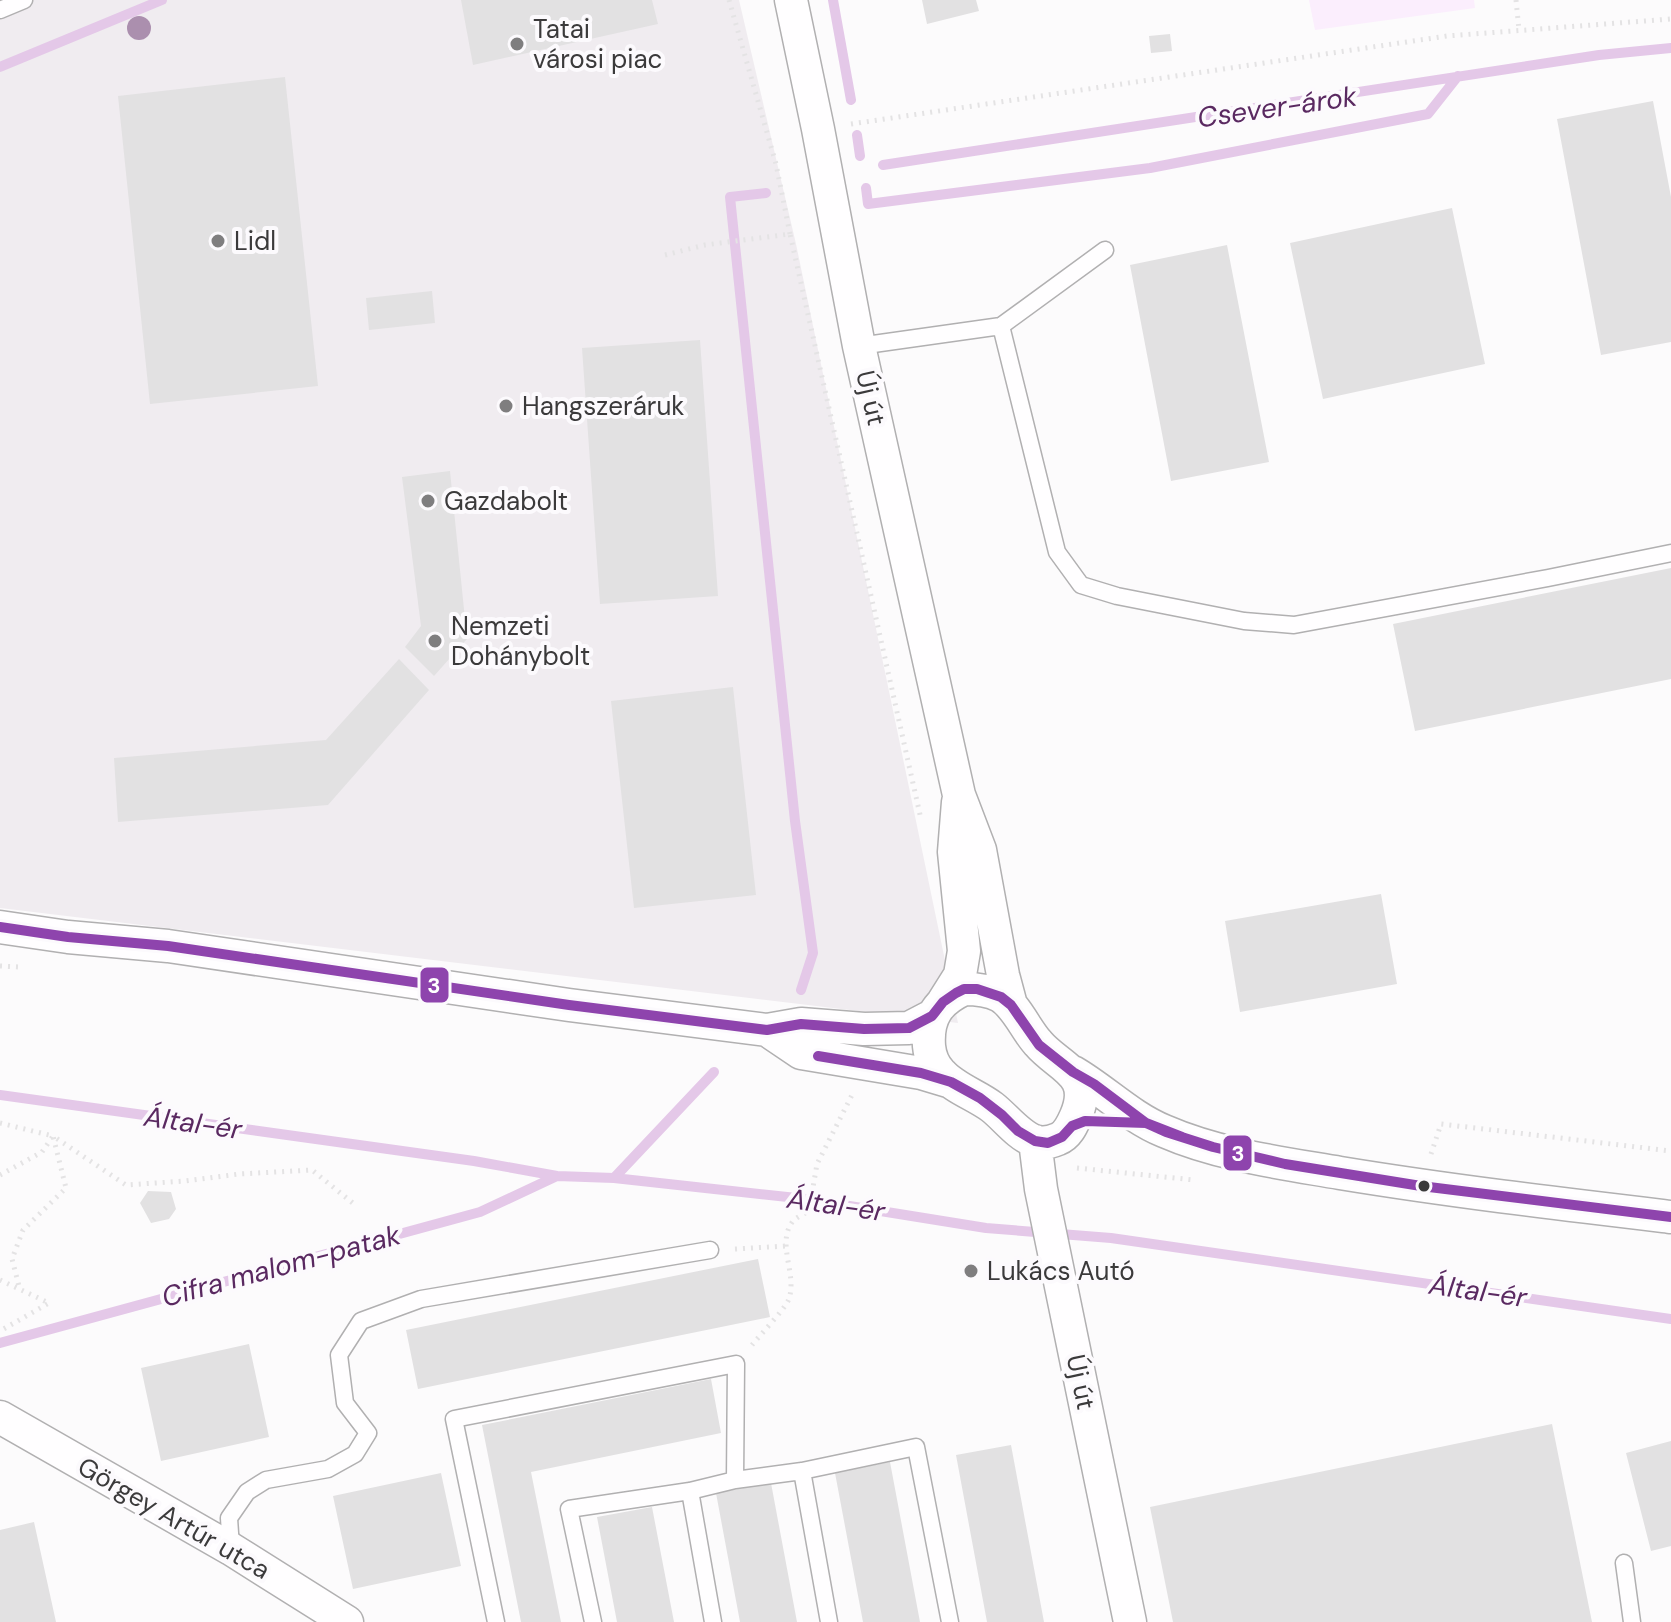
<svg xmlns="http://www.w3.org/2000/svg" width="1671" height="1622" viewBox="0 0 1671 1622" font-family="'DM Sans',sans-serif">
  <rect width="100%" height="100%" fill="#fcfbfc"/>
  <path fill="#f0ecf0" d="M 0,0 L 739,0 L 796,244 L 958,1023 L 0,908 Z"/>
  <path fill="#fbeefd" d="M 1309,0 L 1474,0 L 1475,8 L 1315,30 Z"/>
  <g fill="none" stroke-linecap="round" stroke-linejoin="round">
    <path stroke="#e4c8e8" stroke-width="10" d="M 833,0 L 851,100
      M 0,67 L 162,0
      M 857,135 L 860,156
      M 883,165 L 1599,55 L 1671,48
      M 866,188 L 868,204 L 1150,168 L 1428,114 L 1458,76
      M 766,193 L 730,197 L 795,821 L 813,953 L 801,990
      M 0,1095 L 474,1161 L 557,1176 L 614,1178 L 806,1199 L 986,1228 L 1111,1238 L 1671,1319
      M 614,1178 L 714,1072
      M 0,1343 L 480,1212 L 557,1176"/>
  </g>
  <path fill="#e2e1e2" d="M 461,0 L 652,0 L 658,24 L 473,65 Z
    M 922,0 L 976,0 L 979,11 L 927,24 Z
    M 1170,34 L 1172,51 L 1151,53 L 1149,36 Z
    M 285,77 L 318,386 L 150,404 L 118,96 Z
    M 1653,101 L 1671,197 L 1671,342 L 1601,355 L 1557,119 Z
    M 1452,208 L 1485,364 L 1323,399 L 1290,243 Z
    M 1227,245 L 1269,462 L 1171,481 L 1130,265 Z
    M 432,291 L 435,323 L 369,330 L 366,298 Z
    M 700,340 L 718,596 L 600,604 L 582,348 Z
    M 450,471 L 467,639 L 434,676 L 405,647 L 421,626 L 402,477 Z
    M 1671,568 L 1671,679 L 1415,731 L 1393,624 Z
    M 399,659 L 429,690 L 328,805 L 118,822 L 114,758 L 326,740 Z
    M 733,687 L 756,895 L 634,908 L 611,701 Z
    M 1381,894 L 1397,984 L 1240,1012 L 1225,921 Z
    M 148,1191 L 171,1192 L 176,1209 L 169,1219 L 151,1223 L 140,1203 Z
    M 758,1259 L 770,1317 L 418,1389 L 406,1330 Z
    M 249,1344 L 269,1437 L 161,1461 L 141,1368 Z
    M 711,1379 L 721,1433 L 531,1472 L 561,1622 L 521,1622 L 482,1425 Z
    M 1552,1424 L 1592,1622 L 1173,1622 L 1150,1507 Z
    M 1671,1441 L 1671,1546 L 1651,1551 L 1626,1453 Z
    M 1011,1445 L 1044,1622 L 987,1622 L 956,1455 Z
    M 890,1462 L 920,1622 L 863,1622 L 835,1473 Z
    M 441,1473 L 461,1566 L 353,1589 L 333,1496 Z
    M 771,1483 L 797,1622 L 740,1622 L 716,1493 Z
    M 652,1507 L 674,1622 L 617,1622 L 597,1517 Z
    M 34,1522 L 56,1622 L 0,1622 L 0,1530 Z"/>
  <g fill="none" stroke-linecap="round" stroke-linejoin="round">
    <g stroke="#b1b0b1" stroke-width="19">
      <path id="service" d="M 0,10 L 24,0
        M 1001,326 L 1057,552 L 1081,585 L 1117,596 L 1244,621 L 1294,625 L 1548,578 L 1671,553
        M 859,346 L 1001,326 L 1105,250
        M 802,1471 L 829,1622
        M 690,1491 L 713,1622
        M 231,1548 L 229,1518 L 247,1492 L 266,1480 L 328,1469 L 355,1454 L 368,1433 L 345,1403 L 339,1355 L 361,1321 L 421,1299 L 710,1250
        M 1624,1563 L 1632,1622
        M 496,1622 L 454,1419 L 736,1364 L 735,1480
        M 593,1622 L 569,1509 L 690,1491 L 735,1480 L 802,1471 L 916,1447 L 950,1622"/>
    </g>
    <g stroke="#b1b0b1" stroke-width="35">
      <path id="minor" d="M 791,0 L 818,129 L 859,346 L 959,795 L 980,850 L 1003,975 L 1011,1005
        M 0,927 L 68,937 L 168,946 L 569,1005 L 767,1030 L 801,1024 L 864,1029 L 909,1028 L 932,1016
        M 964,989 C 976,989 989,990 1000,996 C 1017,1006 1025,1029 1038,1043 C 1059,1068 1094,1073 1076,1116 C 1072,1125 1068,1135 1058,1139 C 1051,1142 1042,1144 1034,1141 C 1018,1135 1005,1117 992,1107 C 976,1095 954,1088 941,1073 C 934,1066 930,1056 929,1046 C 927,1017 938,1001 964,989 Z
        M 943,1002 L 960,975 L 964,951 L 954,852 L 958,802
        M 767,1030 L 801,1053 L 921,1073 L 951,1082
        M 1073,1072 C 1104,1090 1130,1117 1164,1131 C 1219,1155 1282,1163 1340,1173 C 1450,1191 1561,1204 1671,1217
        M 1035,1141 L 1041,1189 L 1130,1622
        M 0,1417 L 231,1549 L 347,1622"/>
    </g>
    <path stroke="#e4e3e4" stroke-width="5" stroke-dasharray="2 6" stroke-linecap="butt" d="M 729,0 L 776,164 L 790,234
      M 1516,0 L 1519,30
      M 851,124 L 1447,36 L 1671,19
      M 665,255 L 705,245 L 790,234 L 921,819
      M 0,966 L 19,967
      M 0,1123 L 53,1136 L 66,1188 L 23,1230 L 12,1259 L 20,1290
      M 1431,1154 L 1441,1124 L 1671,1151
      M 1077,1168 L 1194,1180
      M 0,1175 L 42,1152 L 53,1136 L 126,1185 L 185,1181 L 239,1174 L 312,1170 L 354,1204
      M 735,1249 L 786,1246
      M 0,1280 L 49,1303 L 0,1331
      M 752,1345 C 760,1335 783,1311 788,1301 C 799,1276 775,1244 793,1221 C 797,1217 804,1214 809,1211 L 817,1164 L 852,1095"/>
    <use href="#service" stroke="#fffeff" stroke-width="16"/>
    <use href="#minor" stroke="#fffeff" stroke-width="32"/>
    <g stroke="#fcfafd" stroke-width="16">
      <path id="bus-1" d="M 0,927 L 68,937 L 168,946 L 569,1005 L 767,1030 L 801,1024 L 864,1029 L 909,1028 L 932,1016 L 943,1002 L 956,993 L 964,989 L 977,989 L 1001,997 L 1011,1005 L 1039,1045 L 1073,1072 L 1094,1084 L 1146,1123 L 1166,1132 L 1213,1147 L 1285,1164 L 1421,1186 L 1671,1217
        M 818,1056 L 921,1073 L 951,1082 L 980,1098 L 1002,1115 L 1018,1131 L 1035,1141 L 1048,1143 L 1062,1137 L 1072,1126 L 1085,1121 L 1146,1123 L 1182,1137"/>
    </g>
    <use href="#bus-1" stroke="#8e44ad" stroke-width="10"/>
  </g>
  <circle fill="#ab8fae" cx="139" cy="28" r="12"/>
  <g fill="#7f7e7f" stroke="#fcfafd" stroke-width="3">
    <circle cx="517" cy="44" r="8"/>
    <circle cx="218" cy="241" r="8"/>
    <circle cx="506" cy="406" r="8"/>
    <circle cx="428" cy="501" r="8"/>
    <circle cx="435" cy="641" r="8"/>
    <circle cx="971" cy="1271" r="8"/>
  </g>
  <circle fill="#3b3a3b" stroke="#fcfafd" stroke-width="3" cx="1424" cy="1186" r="7"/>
  <g text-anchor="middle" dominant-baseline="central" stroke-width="8" stroke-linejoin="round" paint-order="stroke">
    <g font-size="26" fill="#3b3a3b" stroke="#fcfafd" text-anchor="start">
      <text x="533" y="29">Tatai<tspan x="533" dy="30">városi piac</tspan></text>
      <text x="234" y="241">Lidl</text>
      <text x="522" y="406">Hangszeráruk</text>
      <text x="444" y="501">Gazdabolt</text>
      <text x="451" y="626">Nemzeti<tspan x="451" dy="30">Dohánybolt</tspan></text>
      <text x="987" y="1271">Lukács Autó</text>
    </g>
    <g font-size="26" fill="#3b3a3b" stroke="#fcfafd">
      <text transform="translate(871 398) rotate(77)">Új út</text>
      <text transform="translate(1081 1382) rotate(78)">Új út</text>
      <text transform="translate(174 1518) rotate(30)">Görgey Artúr utca</text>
    </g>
    <g font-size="28" font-style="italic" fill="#5a2961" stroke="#fcfafd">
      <text transform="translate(1277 107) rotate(-8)">Csever-árok</text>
      <text transform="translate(193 1123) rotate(8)">Által-ér</text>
      <text transform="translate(836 1205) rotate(8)">Által-ér</text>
      <text transform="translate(281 1266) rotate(-15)">Cifra malom-patak</text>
      <text transform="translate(1478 1291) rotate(8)">Által-ér</text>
    </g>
  </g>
  <g stroke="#fcfafd" stroke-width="3">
    <rect x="419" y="966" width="31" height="38" rx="8" fill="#8e44ad"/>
    <rect x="1222" y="1134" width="31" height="38" rx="8" fill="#8e44ad"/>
  </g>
  <g font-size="22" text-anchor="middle" font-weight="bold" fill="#fff">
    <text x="434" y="993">3</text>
    <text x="1238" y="1161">3</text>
  </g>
</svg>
